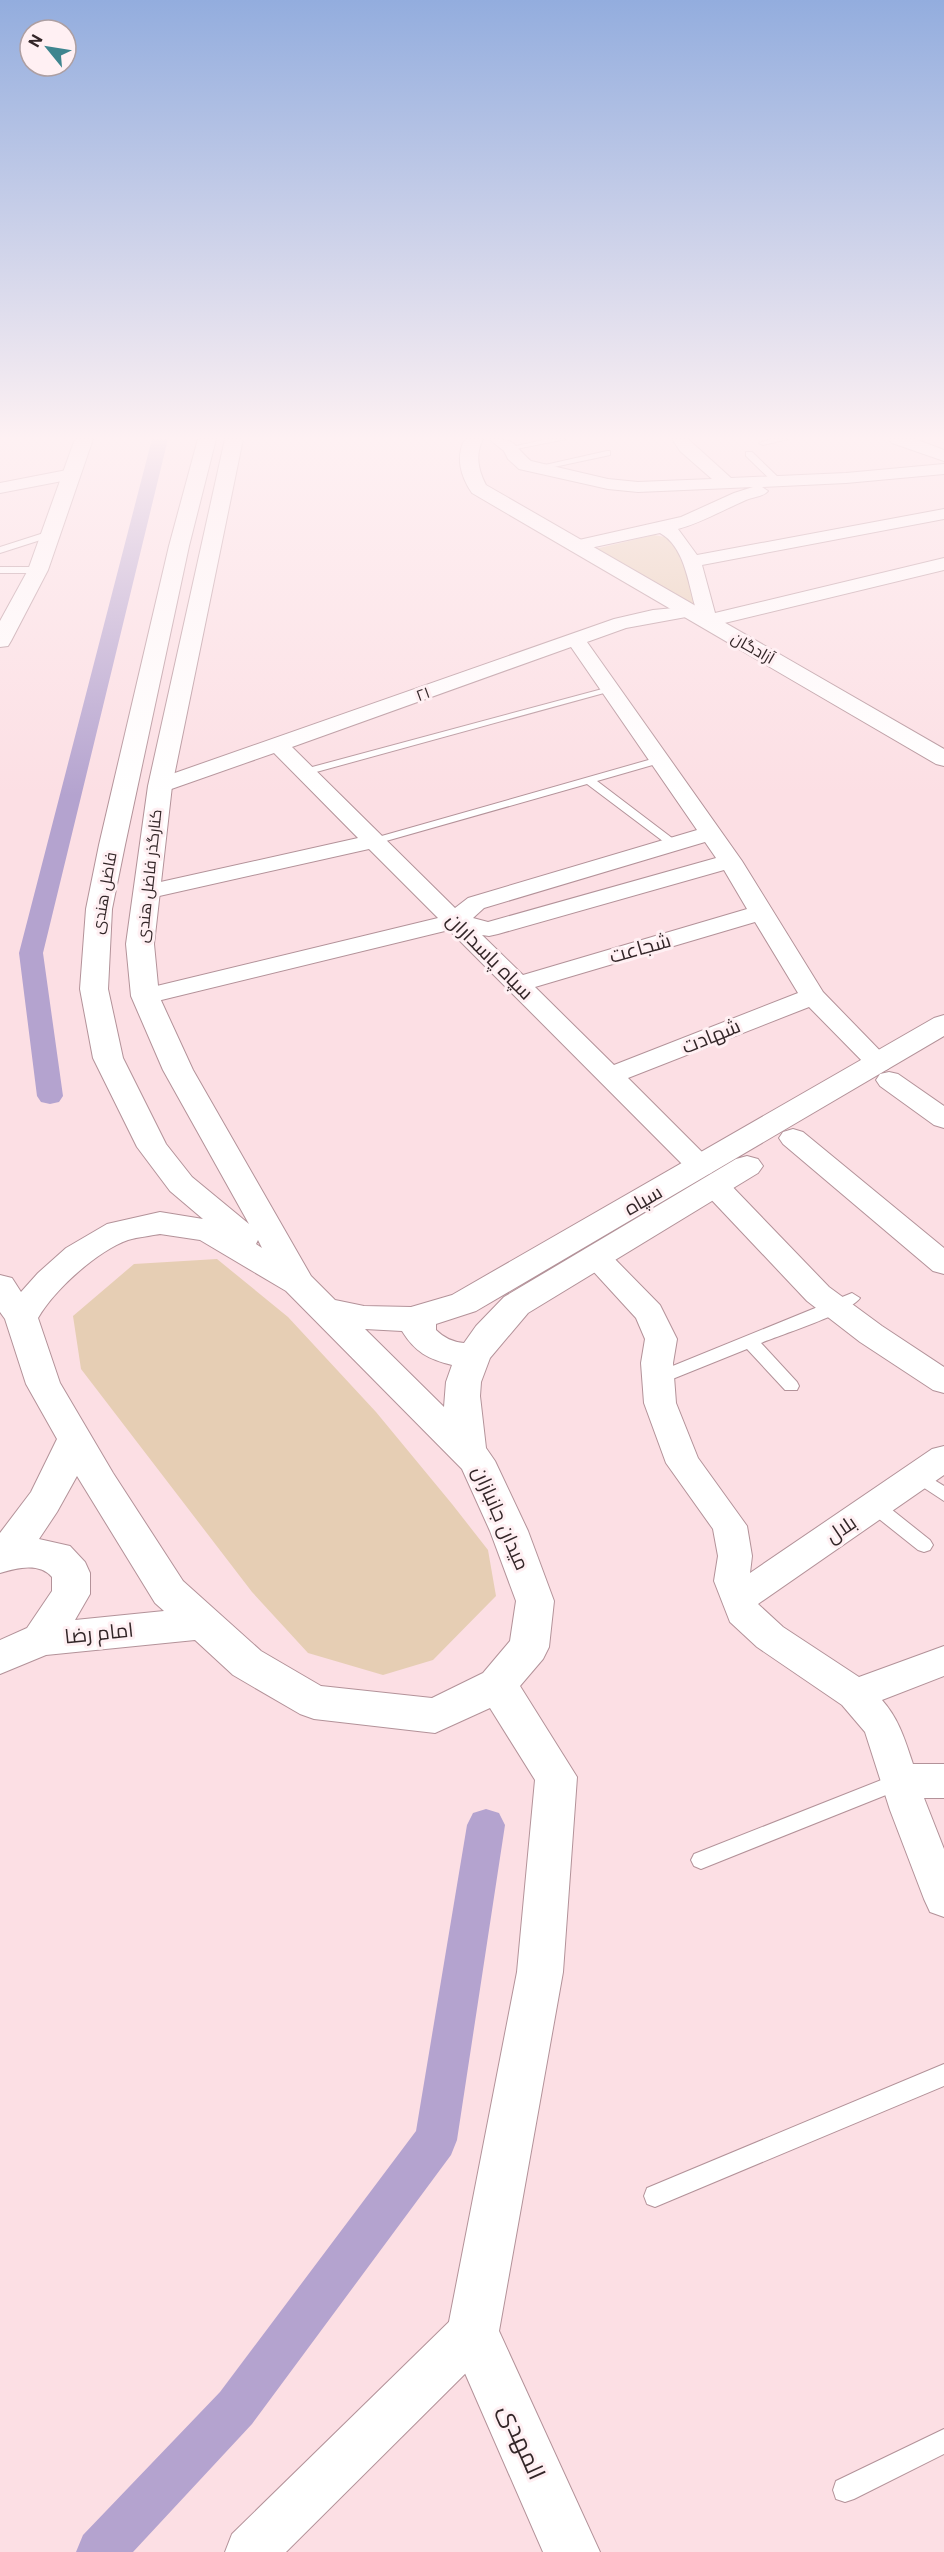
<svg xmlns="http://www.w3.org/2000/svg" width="944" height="2552" viewBox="0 0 944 2552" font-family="Roboto,Cairo,sans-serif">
  <rect width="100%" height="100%" fill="#fcdfe4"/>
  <path fill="#e6ceb4" d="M 654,535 L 670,538 C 682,558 699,579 694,604 L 595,549 Z
    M 217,1259 L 288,1317 L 376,1412 L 452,1504 L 488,1550 L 496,1596 L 433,1660 L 383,1675 L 308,1653 L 252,1592 L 81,1369 L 73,1316 L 134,1264 Z"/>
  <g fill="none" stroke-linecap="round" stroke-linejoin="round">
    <path fill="#b4a3cf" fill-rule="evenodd" d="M 152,439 L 168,439 L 43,953 L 63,1096 L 59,1102 L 50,1104 L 41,1102 L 37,1096 L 19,953 Z
      M 486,1809 L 499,1813 L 505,1825 L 457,2140 L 451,2155 L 252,2424 L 133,2552 L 76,2552 L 83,2535 L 220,2392 L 416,2131 L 467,1825 L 473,1813 Z"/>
    <g stroke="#b39299" stroke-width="2">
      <path id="service" d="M 548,439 L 566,439 L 511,450 L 507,448 Z
        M 771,439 L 788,439 L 763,445 L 759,443 Z
        M 607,451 L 610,451 L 610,455 L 540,470 L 536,467 Z
        M 746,452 L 752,452 L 781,480 L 781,484 L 775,484 L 746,456 Z
        M 50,531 L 54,534 L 53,536 L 0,553 L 0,547 Z
        M 0,567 L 38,567 L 43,570 L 38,573 L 0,573 Z
        M 606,688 L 615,690 L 309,774 L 301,774 L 300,772 L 301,770 Z
        M 659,757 L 663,758 L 663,762 L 597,781 L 676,841 L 676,845 L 668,845 L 587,784 L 379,843 L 371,843 L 369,841 L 371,839 Z
        M 852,1293 L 860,1298 C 850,1313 780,1335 761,1343 L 797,1382 L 799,1386 L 797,1390 L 785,1390 L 747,1349 L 665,1382 L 653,1382 L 651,1378 L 653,1374 Z
        M 918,1470 L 944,1486 L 944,1501 L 912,1480 L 910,1476 L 912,1472 Z
        M 875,1500 L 881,1501 L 930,1540 L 933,1545 L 930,1550 L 924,1552 L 918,1550 L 869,1511 L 867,1506 L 869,1501 Z
        M 899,1773 L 906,1775 L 909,1781 L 906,1787 L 701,1869 L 694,1866 L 691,1860 L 694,1854 Z
        M 944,2064 L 944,2086 L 655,2207 L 647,2204 L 644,2196 L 647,2188 Z
        M 944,2429 L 944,2454 L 854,2499 L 845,2502 L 836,2499 L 833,2490 L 836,2481 Z"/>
    </g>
    <g stroke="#b39299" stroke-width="2">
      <path id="minor" d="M 489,439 C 519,439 511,444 531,461 L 608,479 L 638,482 L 712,479 L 680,451 L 672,439 L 688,439 L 731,478 L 846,473 L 944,464 L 944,474 L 846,483 L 762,487 L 768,491 C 763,497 753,497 746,500 C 723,510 703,522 678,529 L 697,555 L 944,509 L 944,519 L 702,565 L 715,613 L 944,558 L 944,570 L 708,627 L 701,625 L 697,615 L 626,628 L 587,642 L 742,861 L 823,992 L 892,1063 L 888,1069 L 879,1071 L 870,1069 L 809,1007 L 628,1078 L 711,1161 L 715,1167 L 711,1173 L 701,1176 L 691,1173 L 449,930 L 145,1004 L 136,1001 L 132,996 L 136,991 L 438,918 L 369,849 L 146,899 L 138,897 L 134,892 L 138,887 L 358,838 L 274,753 L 160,793 L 152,791 L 149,786 L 152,781 L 614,619 L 653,610 L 695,606 C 688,581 684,546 660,533 L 576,551 L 570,550 L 567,546 L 570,542 L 681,517 L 734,493 L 753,487 L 638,492 L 608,489 L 519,469 L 508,459 L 504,451 ZM 571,647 L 697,830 L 468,898 L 455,908 L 292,747 ZM 705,842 L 716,858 L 488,922 L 473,918 L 484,908 ZM 724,870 L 747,909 L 523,975 L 482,935 L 489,936 L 498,934 ZM 755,922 L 798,993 L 614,1065 L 535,987 Z
        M 72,469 L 80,474 L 78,478 L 0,493 L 0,483 Z
        M 889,1072 L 898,1074 L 944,1106 L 944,1128 L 934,1125 L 880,1086 L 876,1080 L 880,1074 Z
        M 793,1129 L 803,1132 L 944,1248 L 944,1274 L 933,1271 L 783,1144 L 779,1138 L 783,1132 Z
        M 715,1177 L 725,1179 L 829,1287 L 882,1326 L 944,1367 L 944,1393 L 933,1390 L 860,1342 L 807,1301 L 705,1193 L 701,1186 L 705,1179 Z
        M 596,1248 L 607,1251 L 660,1305 L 677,1339 L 673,1363 L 676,1403 L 698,1458 L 747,1526 L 752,1556 L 750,1573 L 932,1449 L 944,1446 L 944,1475 L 758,1604 L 783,1627 L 859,1677 L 944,1646 L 944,1676 L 882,1700 C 899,1719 905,1740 913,1764 L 944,1764 L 944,1798 L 924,1798 L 944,1849 L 944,1917 L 930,1912 L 924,1899 L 890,1810 L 865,1732 L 842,1705 L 757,1647 L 730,1622 L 714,1581 L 718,1556 L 713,1529 L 666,1463 L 644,1403 L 641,1363 L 645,1339 L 636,1318 L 581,1258 L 585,1251 Z
        M 473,2308 L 490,2315 L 497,2332 L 490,2349 L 286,2552 L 225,2552 L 232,2534 L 456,2315 Z"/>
    </g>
    <g stroke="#b39299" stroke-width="2">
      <path id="tertiary" d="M 889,439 L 915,439 L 944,450 L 944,461 L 892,443 Z"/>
    </g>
    <g stroke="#b39299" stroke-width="2">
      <path id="secondary" d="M 75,439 L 93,439 L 48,570 L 11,641 L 8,646 L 0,647 L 0,621 L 28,570 Z
        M 198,439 L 216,439 L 189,546 L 125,845 L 112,909 L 108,989 L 123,1058 L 166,1144 L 192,1177 L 249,1224 L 163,1070 L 131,996 L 126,944 L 148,786 L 225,439 L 243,439 L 172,786 L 154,944 L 159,996 L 193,1070 L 311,1276 L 335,1300 L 364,1306 L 411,1307 L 452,1295 L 934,1018 L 944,1015 L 944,1036 L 476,1311 L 436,1324 L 436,1330 C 444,1338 453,1342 464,1343 L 476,1326 L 504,1297 L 736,1159 L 747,1156 L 758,1159 L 763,1166 L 758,1173 L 528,1313 L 490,1358 L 481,1382 L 480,1396 L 486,1448 L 495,1461 L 528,1531 L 554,1601 L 549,1647 L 543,1659 L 520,1686 L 577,1777 L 563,1972 L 499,2331 L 600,2552 L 543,2552 L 447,2332 L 517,1972 L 535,1780 L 490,1708 L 435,1733 L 314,1719 L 300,1714 L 233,1675 L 195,1640 L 46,1655 L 0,1674 L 0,1640 L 27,1628 L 52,1591 L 52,1577 C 39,1562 17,1568 0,1573 L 0,1533 L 31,1492 L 57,1439 L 26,1384 L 5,1319 L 0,1312 L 0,1275 L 12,1278 L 21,1292 L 38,1273 L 66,1248 L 107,1224 L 160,1212 L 203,1219 L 170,1191 L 137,1147 L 93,1058 L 80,989 L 86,909 L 99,845 L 169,546 ZM 160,1234 L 200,1240 L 286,1291 L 462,1469 L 490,1531 L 516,1601 L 510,1641 L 483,1673 L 432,1698 L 321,1686 L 261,1651 L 183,1581 L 113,1473 L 60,1383 L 38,1318 C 54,1290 97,1251 128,1240 C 138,1237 150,1236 160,1234 ZM 258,1240 L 262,1248 L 256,1244 ZM 365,1329 L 402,1331 C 415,1352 428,1359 452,1365 L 446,1382 L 444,1407 ZM 77,1476 L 155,1603 L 164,1611 L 75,1620 L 90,1594 L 90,1573 L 85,1562 L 70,1546 L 39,1539 L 57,1512 Z
        M 465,439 L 483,439 C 475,454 478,470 486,485 L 944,749 L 944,766 L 936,764 L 472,493 C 461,477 455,457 465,439 Z"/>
    </g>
    <use href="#service" fill="#fff" fill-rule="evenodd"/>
    <use href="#minor" fill="#fff" fill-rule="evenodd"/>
    <use href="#tertiary" fill="#fff" fill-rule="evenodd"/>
    <use href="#secondary" fill="#fff" fill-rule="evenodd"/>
  </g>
  <linearGradient id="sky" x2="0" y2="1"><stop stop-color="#93adde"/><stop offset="0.55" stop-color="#fef1f3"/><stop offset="1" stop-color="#fef1f3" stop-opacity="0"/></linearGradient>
  <rect width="944" height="796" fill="url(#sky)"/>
  <g text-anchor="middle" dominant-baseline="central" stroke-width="6" stroke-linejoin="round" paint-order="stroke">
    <g font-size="16" fill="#332628" stroke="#fff0f3">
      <text transform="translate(753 648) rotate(30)">آزادگان</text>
      <text transform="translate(423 694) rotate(-20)">۲۱</text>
      <text transform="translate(149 876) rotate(-84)">کنارگذر فاضل هندی</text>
      <text transform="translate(104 893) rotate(-80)">فاضل هندی</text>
    </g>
    <g font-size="20" fill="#332628" stroke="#fff0f3">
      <text transform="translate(640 948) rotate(-16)">شجاعت</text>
      <text transform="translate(490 956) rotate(45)">سپاه پاسداران</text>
      <text transform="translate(711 1036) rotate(-22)">شهادت</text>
      <text transform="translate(643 1200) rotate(-30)">سپاه</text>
      <text transform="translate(501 1518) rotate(66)">میدان جانبازان</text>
      <text transform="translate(841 1529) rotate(-34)">بلال</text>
      <text transform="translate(99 1633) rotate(-6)">امام رضا</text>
    </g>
    <g font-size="24" fill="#332628" stroke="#fff0f3">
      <text transform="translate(522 2442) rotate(66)">المهدی</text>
    </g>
  </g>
  <g transform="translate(48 48) rotate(300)"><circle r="28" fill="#fff0f3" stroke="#ad9fa2" stroke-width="1.5"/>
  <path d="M0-4.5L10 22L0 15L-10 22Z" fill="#3e858f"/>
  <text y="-9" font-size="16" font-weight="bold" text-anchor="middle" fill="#332628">N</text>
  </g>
</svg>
